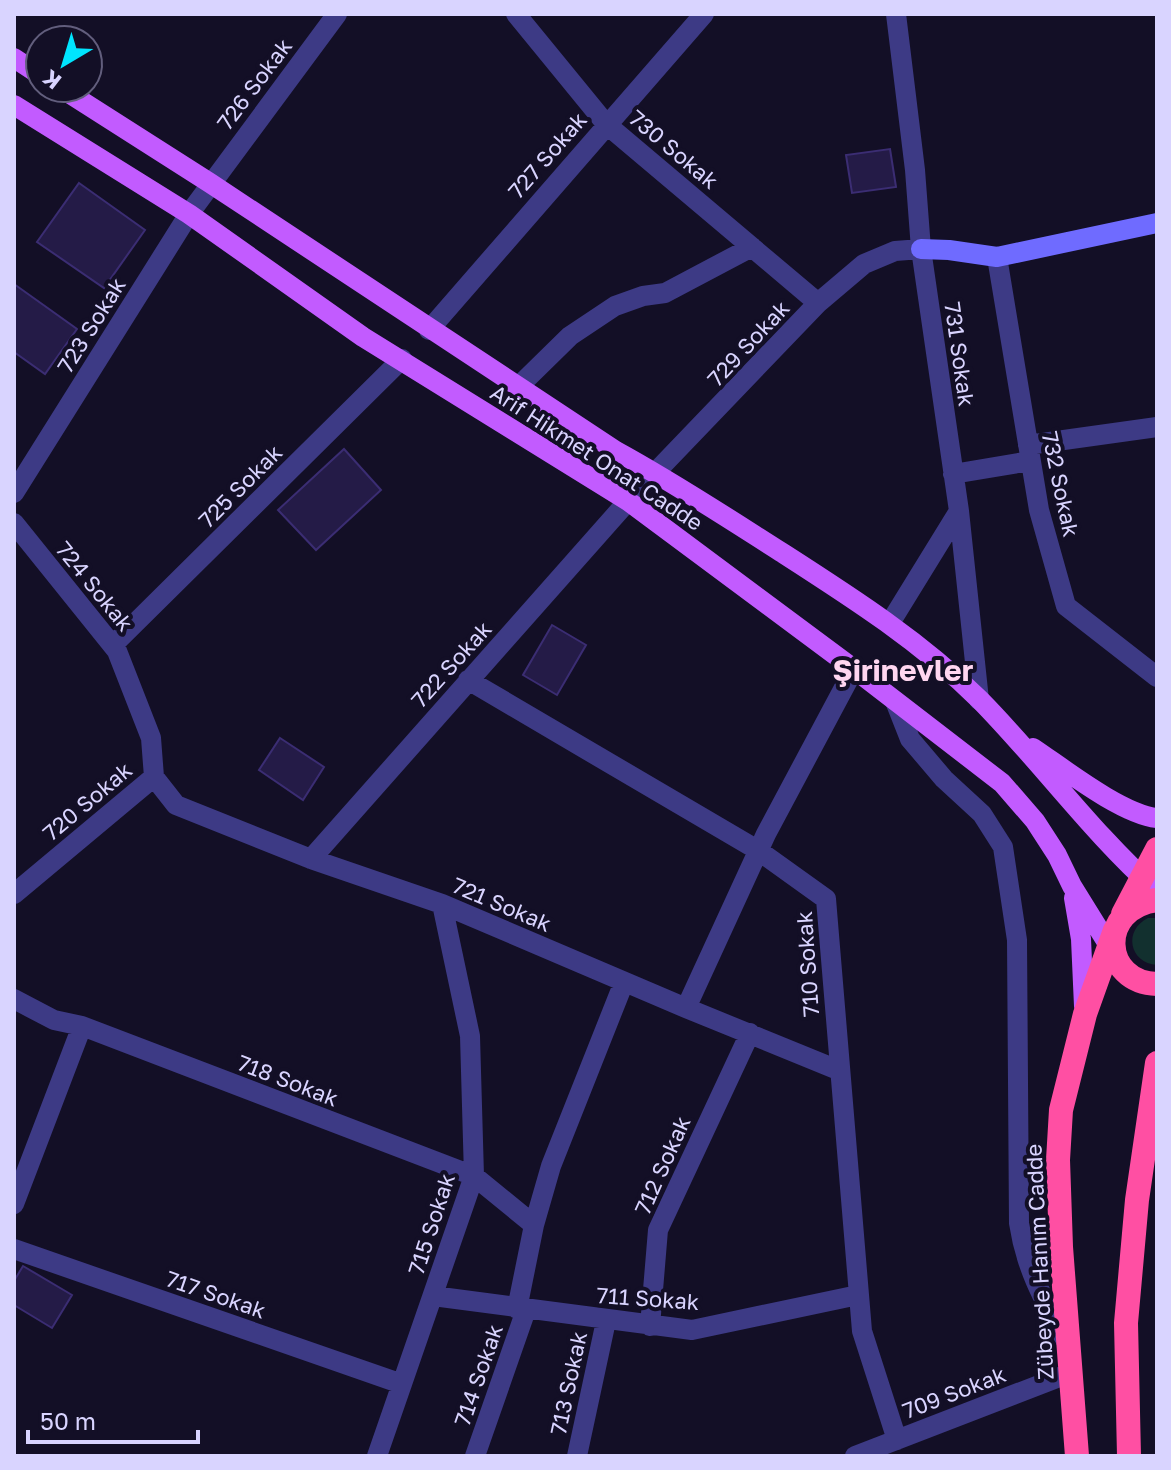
<svg xmlns="http://www.w3.org/2000/svg" width="1171" height="1470" viewBox="0 0 1171 1470" font-family="'Golos Text',sans-serif">
  <rect width="100%" height="100%" fill="#130f26"/>
  <path fill="#12302f" d="M 1148,918 L 1157,918 L 1157,965 C 1129,963 1123,930 1148,918 Z"/>
  <path fill="#241b47" stroke="#3b2d73" stroke-width="2" d="M 890,149 L 896,187 L 852,193 L 846,155 Z
    M 79,183 L 145,230 L 104,288 L 37,242 Z
    M 14,284 L 77,329 L 45,374 L 14,352 Z
    M 344,449 L 381,490 L 316,550 L 278,510 Z
    M 552,625 L 586,645 L 557,695 L 523,675 Z
    M 280,738 L 324,767 L 303,800 L 259,770 Z
    M 23,1266 L 72,1295 L 52,1328 L 14,1305 L 14,1281 Z"/>
  <g fill="none" stroke-linecap="round" stroke-linejoin="round">
    <path stroke="#3d3a85" stroke-width="20" d="M 516,14 L 606,124 L 818,303
      M 896,14 L 915,170 L 921,249 L 959,511 L 979,700
      M 997,257 L 1039,510 L 1066,606 L 1157,677
      M 429,330 L 704,14
      M 518,387 L 570,336 L 615,306 L 643,296 L 665,293 L 752,247
      M 1028,445 L 1157,427
      M 953,474 L 1030,461
      M 14,493 L 189,214 L 337,14
      M 14,523 L 117,651 L 151,738 L 154,777
      M 890,623 L 959,511
      M 113,645 L 402,359
      M 468,680 L 759,851 L 826,899 L 862,1331 L 897,1440
      M 895,701 L 910,739 L 944,779 L 982,814 L 1003,847 L 1017,940 L 1019,1223 C 1026,1270 1045,1302 1067,1343
      M 154,777 L 176,805 L 311,859 L 442,904 L 686,1008 L 838,1070
      M 311,859 L 628,501 L 818,303 L 864,264 L 895,251 L 921,249
      M 14,894 L 154,777
      M 14,999 L 54,1020 L 82,1026 L 474,1176 L 534,1225
      M 686,1008 L 766,834 L 854,669
      M 14,1204 L 82,1026
      M 14,1249 L 402,1384
      M 433,1296 L 692,1330 L 858,1295
      M 517,1309 L 534,1225 L 551,1166 L 624,982
      M 650,1326 L 658,1230 L 750,1033
      M 377,1456 L 474,1176 L 470,1036 L 442,904
      M 475,1456 L 526,1310
      M 577,1456 L 606,1321
      M 855,1456 L 1070,1373"/>
    <path stroke="#6f6bff" stroke-width="20" d="M 921,249 L 949,250 L 997,257 L 1157,223"/>
    <path stroke="#c25bff" stroke-width="20" d="M 14,58 L 40,75
      M 61,88 L 210,183 L 616,451 C 673,482 726,517 781,552 C 851,597 920,641 980,700 C 1041,762 1092,833 1157,891
      M 14,105 L 189,214 L 363,337 L 628,501 L 854,669 L 1002,783 L 1035,821 L 1057,855 L 1072,886 L 1116,957
      M 1033,748 C 1063,768 1121,814 1157,818
      M 1074,898 L 1081,939 L 1084,1006"/>
    <path stroke="#ff4fa3" stroke-width="24" d="M 1157,900 C 1096,908 1102,983 1157,984
      M 1123,914 L 1157,849
      M 1077,1456 L 1061,1247 L 1058,1160 L 1061,1110 L 1085,1014 L 1115,930
      M 1129,1456 L 1126,1323 L 1137,1200 L 1157,1063"/>
  </g>
  <g text-anchor="middle" dominant-baseline="central" stroke-width="8" stroke-linejoin="round" paint-order="stroke">
    <g font-size="22" fill="#d9d4ff" stroke="#130f26">
      <text transform="translate(254 84) rotate(-53)">726 Sokak</text>
      <text transform="translate(674 149) rotate(40)">730 Sokak</text>
      <text transform="translate(547 155) rotate(-49)">727 Sokak</text>
      <text transform="translate(91 325) rotate(-58)">723 Sokak</text>
      <text transform="translate(748 343) rotate(-47)">729 Sokak</text>
      <text transform="translate(960 354) rotate(82)">731 Sokak</text>
      <text transform="translate(597 457) rotate(33)">Arif Hikmet Onat Cadde</text>
      <text transform="translate(1061 484) rotate(78)">732 Sokak</text>
      <text transform="translate(240 486) rotate(-45)">725 Sokak</text>
      <text transform="translate(95 586) rotate(51)">724 Sokak</text>
      <text transform="translate(451 664) rotate(-48)">722 Sokak</text>
      <text transform="translate(87 801) rotate(-40)">720 Sokak</text>
      <text transform="translate(502 904) rotate(23)">721 Sokak</text>
      <text transform="translate(807 964) rotate(-94)">710 Sokak</text>
      <text transform="translate(288 1080) rotate(21)">718 Sokak</text>
      <text transform="translate(662 1165) rotate(-66)">712 Sokak</text>
      <text transform="translate(431 1224) rotate(-72)">715 Sokak</text>
      <text transform="translate(1039 1262) rotate(-93)">Zübeyde Hanım Cadde</text>
      <text transform="translate(216 1294) rotate(19)">717 Sokak</text>
      <text transform="translate(648 1298) rotate(4)">711 Sokak</text>
      <text transform="translate(478 1375) rotate(-71)">714 Sokak</text>
      <text transform="translate(568 1383) rotate(-78)">713 Sokak</text>
      <text transform="translate(954 1392) rotate(-21)">709 Sokak</text>
    </g>
    <g font-size="30" font-weight="bold" fill="#ffd6f0" stroke="#130f26">
      <text x="903" y="670">Şirinevler</text>
    </g>
  </g>
  <rect width="1171" height="1470" fill="none" stroke="#d9d4ff" stroke-width="32"/>
  <g transform="translate(64 64) rotate(218)"><circle r="38" fill="#130f26" stroke="#625e7d" stroke-width="2"/>
  <path d="M0-6L14 30L0 20L-14 30Z" fill="#00e5ff"/>
  <text y="-12" font-size="22" font-weight="bold" text-anchor="middle" fill="#d9d4ff">K</text>
  </g>
  <path d="M28 1430v12h170v-12" fill="none" stroke="#d9d4ff" stroke-width="4"/>
  <text x="40" y="1430" font-size="24" fill="#d9d4ff" stroke="#130f26" stroke-width="6" paint-order="stroke">50 m</text>
</svg>
